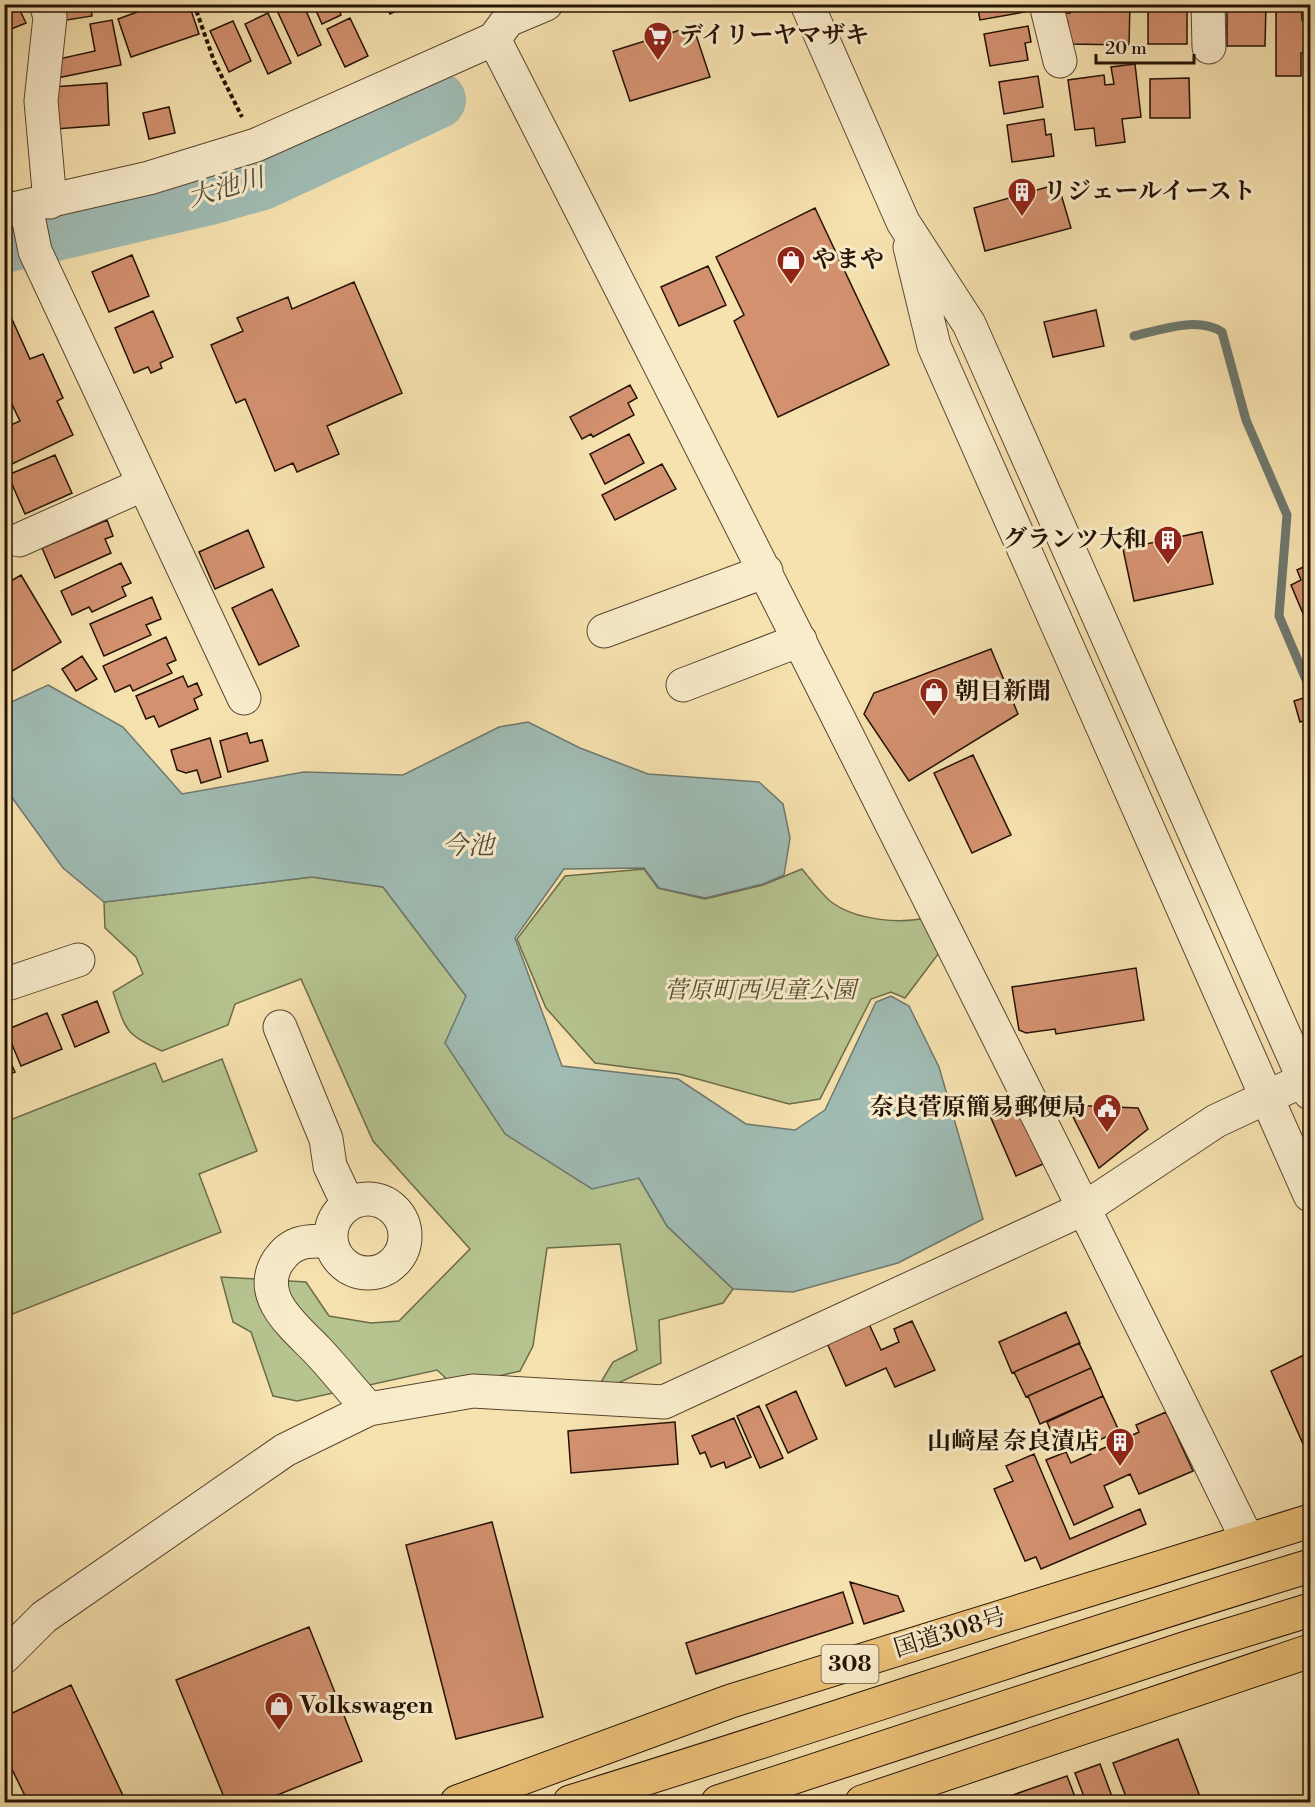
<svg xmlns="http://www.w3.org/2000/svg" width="1315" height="1807" viewBox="0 0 1315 1807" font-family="'Libre Bodoni','Noto Serif JP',serif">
  <rect width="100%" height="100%" fill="#f6e2af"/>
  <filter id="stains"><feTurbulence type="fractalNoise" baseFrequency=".00333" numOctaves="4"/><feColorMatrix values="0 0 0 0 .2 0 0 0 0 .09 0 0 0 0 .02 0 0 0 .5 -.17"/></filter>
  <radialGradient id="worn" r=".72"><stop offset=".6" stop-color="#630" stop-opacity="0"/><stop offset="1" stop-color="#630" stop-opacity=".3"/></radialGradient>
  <path fill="#b6c490" stroke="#6d6b4a" stroke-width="1.5" d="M 644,869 L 658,888 L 705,899 L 763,885 L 802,869 C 811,880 820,892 830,901 C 856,921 903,925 933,916 L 945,945 L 905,998 L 891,992 L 871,999 L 820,1099 L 789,1104 L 679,1074 L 595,1063 L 546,1008 L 517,939 L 565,876 Z
    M 312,877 L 383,887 L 466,996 L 639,1178 L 667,1226 L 733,1289 L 723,1303 L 659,1320 L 661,1363 L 612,1386 L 601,1382 L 613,1362 L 637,1350 L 620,1244 L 547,1248 L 533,1346 L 520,1371 L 486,1379 L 449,1381 L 437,1370 L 297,1401 L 273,1396 L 251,1332 L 233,1322 L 221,1277 L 306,1282 L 329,1316 L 371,1323 L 399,1321 L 470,1249 L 373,1141 L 301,979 L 235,1004 L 228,1025 L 162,1051 C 124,1034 126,1030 113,992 L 143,974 L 136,957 L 105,928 L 104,902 Z
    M 222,1059 L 257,1151 L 199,1174 L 221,1232 L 5,1317 L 5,1122 L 155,1063 L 163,1082 Z"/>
  <path fill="#a0bcb4" stroke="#6e786e" stroke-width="1.5" d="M 48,685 L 123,727 L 182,794 L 304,772 L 403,775 L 499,727 L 528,722 L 580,748 L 648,774 L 759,782 L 783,804 L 790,838 L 784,875 L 763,884 L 705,898 L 659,888 L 644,868 L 564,869 L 515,938 L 562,1066 L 678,1079 L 746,1124 L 795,1130 L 825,1110 L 876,1002 L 891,996 L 909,1006 L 939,1067 L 983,1219 L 898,1263 L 793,1292 L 733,1289 L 667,1226 L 639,1178 L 592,1189 L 505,1134 L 445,1043 L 466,996 L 383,887 L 312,877 L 104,902 L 63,868 L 5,788 L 5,705 Z"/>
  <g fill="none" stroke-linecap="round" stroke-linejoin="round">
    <path stroke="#6e786e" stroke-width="9" d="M 1134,336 C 1160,330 1197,316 1222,332 L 1246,420 L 1287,515 L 1279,616 L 1310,689"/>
    <path stroke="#a0bcb4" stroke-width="58" d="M 4,244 L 209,196 L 262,181 L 437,100"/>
  </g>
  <path fill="#d39170" stroke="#241205" stroke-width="1.5" d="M 4,4 L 17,4 L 26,23 L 4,32 Z
    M 59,4 L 90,4 L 92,16 L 61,21 Z
    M 159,4 L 189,4 L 199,34 L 131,57 L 118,19 Z
    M 279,4 L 303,4 L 321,45 L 298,56 L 275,6 Z
    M 313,4 L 342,4 L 338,7 L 341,15 L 322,24 Z
    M 385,4 L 410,4 L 390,14 Z
    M 977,4 L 1029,4 L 1030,11 L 980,20 Z
    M 1070,4 L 1130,4 L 1129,45 L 1068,44 L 1068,22 L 1065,22 L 1065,13 L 1070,13 Z
    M 1148,4 L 1187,4 L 1187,44 L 1148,44 Z
    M 1227,4 L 1266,4 L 1265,46 L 1227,46 Z
    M 1276,4 L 1301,4 L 1302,20 L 1309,19 L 1309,53 L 1301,53 L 1301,76 L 1276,76 Z
    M 268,13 L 291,63 L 268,74 L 245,24 Z
    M 350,18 L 368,56 L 345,67 L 327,29 Z
    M 112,20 L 121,65 L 57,78 L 54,60 L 95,51 L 90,24 Z
    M 233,21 L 251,61 L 229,72 L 210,31 Z
    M 693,26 L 710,77 L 630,101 L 613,51 Z
    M 1028,26 L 1031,42 L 1025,43 L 1028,60 L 990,66 L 984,34 Z
    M 1135,64 L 1141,117 L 1122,119 L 1125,142 L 1096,146 L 1094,128 L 1075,130 L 1068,80 L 1104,75 L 1105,85 L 1114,84 L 1111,67 Z
    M 1038,76 L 1043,107 L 1004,114 L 999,82 Z
    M 1189,78 L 1190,118 L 1150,118 L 1150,79 Z
    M 107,83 L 109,125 L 55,129 L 52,87 Z
    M 169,107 L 175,133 L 149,139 L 143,113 Z
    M 1044,119 L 1046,135 L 1051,134 L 1054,156 L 1012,162 L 1007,125 Z
    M 1058,184 L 1071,228 L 985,251 L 974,208 Z
    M 815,208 L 889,365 L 778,417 L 734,321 L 744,315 L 716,257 Z
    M 132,255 L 149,296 L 109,312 L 92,272 Z
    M 708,266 L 726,305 L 679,326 L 661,287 Z
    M 354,282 L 402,393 L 327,426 L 339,454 L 297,472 L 293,463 L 275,471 L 245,399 L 236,403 L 211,345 L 243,331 L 237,318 L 288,297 L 292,309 Z
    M 1096,310 L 1104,346 L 1053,357 L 1044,322 Z
    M 153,311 L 173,357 L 160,363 L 162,368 L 151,373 L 148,367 L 134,373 L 115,328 Z
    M 11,317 L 30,359 L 43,354 L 63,398 L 57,401 L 73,435 L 12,464 L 4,448 L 4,428 L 20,421 L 4,388 L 4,320 Z
    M 630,385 L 637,398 L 628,403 L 634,415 L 593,437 L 591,434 L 582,439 L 570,417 Z
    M 629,434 L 644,463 L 605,484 L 590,454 Z
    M 55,455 L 72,493 L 25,514 L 8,475 Z
    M 662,464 L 676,489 L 615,520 L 602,495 Z
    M 107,520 L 113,536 L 105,539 L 111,553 L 55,578 L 42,548 Z
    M 248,530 L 264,567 L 215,589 L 199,552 Z
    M 1202,532 L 1213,584 L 1134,601 L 1123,549 Z
    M 121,563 L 131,583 L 122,587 L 126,596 L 92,612 L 89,607 L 72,615 L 61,591 Z
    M 1310,564 L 1310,622 L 1307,623 L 1291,585 L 1301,580 L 1297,570 Z
    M 21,575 L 61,642 L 4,676 L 4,585 Z
    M 272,589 L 299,646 L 259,665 L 232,608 Z
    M 152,597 L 161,619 L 146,625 L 151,635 L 104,656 L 90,624 Z
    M 166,637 L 176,660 L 167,664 L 172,673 L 133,691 L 130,685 L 115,692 L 103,666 Z
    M 991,649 L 1018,714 L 909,781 L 864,714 L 874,693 Z
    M 82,656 L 97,679 L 76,691 L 62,669 Z
    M 183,676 L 188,687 L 197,683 L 202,695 L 194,699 L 198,709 L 159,727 L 154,716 L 146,719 L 136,696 Z
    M 1310,696 L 1310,719 L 1300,722 L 1294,701 Z
    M 247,733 L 250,743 L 262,740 L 268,761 L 228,772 L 220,741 Z
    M 210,738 L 221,777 L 201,783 L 197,770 L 186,773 L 177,770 L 171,750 Z
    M 973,755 L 1011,835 L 972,853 L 934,773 Z
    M 1136,968 L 1144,1020 L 1056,1034 L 1055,1029 L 1026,1033 L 1019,1030 L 1012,987 Z
    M 97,1001 L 109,1032 L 75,1047 L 62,1015 Z
    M 47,1013 L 62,1049 L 21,1066 L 6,1030 Z
    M 4,1047 L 15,1072 L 4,1076 Z
    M 1014,1099 L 1043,1164 L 1016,1176 L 988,1111 Z
    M 1067,1105 L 1138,1108 L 1148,1129 L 1099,1168 Z
    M 1066,1312 L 1080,1343 L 1012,1373 L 999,1342 Z
    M 912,1321 L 935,1370 L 895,1387 L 886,1368 L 846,1386 L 827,1343 L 869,1324 L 881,1350 L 899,1342 L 894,1329 Z
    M 1079,1343 L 1091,1368 L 1026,1397 L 1014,1372 Z
    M 1310,1352 L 1310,1460 L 1271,1371 Z
    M 1091,1368 L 1103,1396 L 1040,1424 L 1028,1396 Z
    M 796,1391 L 817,1439 L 788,1453 L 766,1405 Z
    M 1103,1396 L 1119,1431 L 1082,1448 L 1078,1439 L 1058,1448 L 1047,1422 Z
    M 759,1406 L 783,1458 L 760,1468 L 737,1416 Z
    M 1166,1412 L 1193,1471 L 1139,1494 L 1130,1474 L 1104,1486 L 1113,1507 L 1074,1525 L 1046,1460 L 1066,1452 L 1071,1463 L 1139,1432 L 1136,1425 Z
    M 734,1418 L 751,1457 L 726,1468 L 724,1462 L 711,1467 L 705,1452 L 700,1454 L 692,1436 Z
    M 675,1422 L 678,1464 L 571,1473 L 568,1431 Z
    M 1034,1454 L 1070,1539 L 1140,1509 L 1146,1524 L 1041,1569 L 1036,1557 L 1025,1561 L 994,1489 L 1013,1481 L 1006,1466 Z
    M 492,1522 L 543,1717 L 456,1739 L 406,1545 Z
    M 850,1582 L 898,1596 L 904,1611 L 864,1624 Z
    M 843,1592 L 853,1623 L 696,1674 L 686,1643 Z
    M 309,1627 L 362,1761 L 260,1802 L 226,1802 L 176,1680 Z
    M 71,1685 L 126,1802 L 28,1802 L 4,1753 L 4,1717 Z
    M 1178,1739 L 1202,1802 L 1128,1802 L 1113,1763 Z
    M 1100,1764 L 1114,1802 L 1086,1802 L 1075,1773 Z
    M 1067,1776 L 1077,1802 L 1012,1802 L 1010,1796 Z"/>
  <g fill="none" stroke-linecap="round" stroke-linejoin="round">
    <g stroke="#584630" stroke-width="35">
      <path id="minor" d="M 46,4 L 50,17 L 41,101 L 50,202
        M 807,4 L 903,222 L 969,324 L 1310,1093
        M 1046,4 L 1060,61
        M 1208,4 L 1209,47
        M 494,39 C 748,537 1001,1037 1247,1539
        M 26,206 L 35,251 L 244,698
        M 4,211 L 149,178 L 256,145 L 494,39 L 508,20 L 546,4
        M 910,247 L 934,346 L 1310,1195
        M 19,540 L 144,484
        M 604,631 L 766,571
        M 683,685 L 800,640
        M 4,985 L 78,960
        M 280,1027 L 326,1139 L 330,1166 L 348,1204
        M331 1236a37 37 0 1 1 74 0a37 37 0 1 1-74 0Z
        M 330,1240 C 320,1242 307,1240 298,1244 C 288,1248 284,1253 278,1261 C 255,1297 296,1328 317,1350 C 335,1369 351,1390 369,1409
        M 4,1657 L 44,1617 L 285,1450 L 369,1409 L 473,1391 L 664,1402 L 1085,1208 L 1216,1121 L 1310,1077"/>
    </g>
    <g stroke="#241205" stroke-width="35">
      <path id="highway" d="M 457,1802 L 731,1701 L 1310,1521
        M 570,1802 C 818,1726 1062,1641 1310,1566
        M 718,1802 L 1190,1647 L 1310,1610
        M 862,1802 L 1310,1651"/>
    </g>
    <path stroke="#241205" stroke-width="4" stroke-dasharray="4.5 3" stroke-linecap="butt" d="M 194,4 L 214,61 L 242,117"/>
    <use href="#minor" stroke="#f9eccb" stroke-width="33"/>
    <use href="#highway" stroke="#ebc178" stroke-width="33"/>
  </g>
  <defs>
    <g id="supermarket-pin" transform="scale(1.5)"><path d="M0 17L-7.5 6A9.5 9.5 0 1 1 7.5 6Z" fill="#8f2418" stroke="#f9eccb"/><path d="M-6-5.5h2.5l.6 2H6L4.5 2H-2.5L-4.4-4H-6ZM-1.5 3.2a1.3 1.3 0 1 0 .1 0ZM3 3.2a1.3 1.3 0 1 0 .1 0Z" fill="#fff"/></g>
    <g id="building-pin" transform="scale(1.5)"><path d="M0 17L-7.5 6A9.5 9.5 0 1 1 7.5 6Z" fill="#8f2418" stroke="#f9eccb"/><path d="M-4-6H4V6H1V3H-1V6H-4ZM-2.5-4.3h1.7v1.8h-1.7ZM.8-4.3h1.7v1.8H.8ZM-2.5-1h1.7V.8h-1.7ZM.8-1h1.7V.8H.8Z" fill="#fff"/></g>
    <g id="shop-pin" transform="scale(1.5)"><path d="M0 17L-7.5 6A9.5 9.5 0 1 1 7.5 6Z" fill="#8f2418" stroke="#f9eccb"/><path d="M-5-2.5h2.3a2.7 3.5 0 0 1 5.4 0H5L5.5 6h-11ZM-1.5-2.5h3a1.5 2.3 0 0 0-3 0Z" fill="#fff"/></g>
    <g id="civic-pin" transform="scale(1.5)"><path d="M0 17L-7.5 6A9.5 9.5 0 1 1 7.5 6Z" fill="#8f2418" stroke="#f9eccb"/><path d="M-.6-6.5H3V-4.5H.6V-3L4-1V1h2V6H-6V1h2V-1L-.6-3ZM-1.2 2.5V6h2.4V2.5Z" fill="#fff"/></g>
  </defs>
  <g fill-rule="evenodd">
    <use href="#supermarket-pin" x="658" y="36"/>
    <use href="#building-pin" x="1022" y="192"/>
    <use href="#shop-pin" x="791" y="260"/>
    <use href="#building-pin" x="1168" y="540"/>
    <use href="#shop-pin" x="934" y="692"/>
    <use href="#civic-pin" x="1107" y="1108"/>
    <use href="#building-pin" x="1120" y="1442"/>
    <use href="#shop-pin" x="279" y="1706"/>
  </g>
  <g text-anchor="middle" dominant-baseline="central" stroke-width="6" stroke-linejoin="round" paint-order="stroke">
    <rect fill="#f9eccb" stroke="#645340" stroke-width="1.5" x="821.5" y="1645" width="57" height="38" rx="4.5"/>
    <g font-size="22" font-weight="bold" fill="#241205">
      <text x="850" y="1664">308</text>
    </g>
    <g font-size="24" font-weight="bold" fill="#241205" stroke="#f9eccb" text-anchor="start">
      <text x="679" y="36">デイリーヤマザキ</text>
      <text x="1043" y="192">リジェールイースト</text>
      <text x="812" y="260">やまや</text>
      <text x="1147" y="540" text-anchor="end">グランツ大和</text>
      <text x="955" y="692">朝日新聞</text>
      <text x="1086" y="1108" text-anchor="end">奈良菅原簡易郵便局</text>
      <text x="1099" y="1442" text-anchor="end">山﨑屋 奈良漬店</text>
      <text x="300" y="1706">Volkswagen</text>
    </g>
    <g font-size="24" font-style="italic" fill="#575036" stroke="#f9eccb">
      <text x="760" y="991">菅原町西児童公園</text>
    </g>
    <g font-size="24" fill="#241205" stroke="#f9eccb">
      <text transform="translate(950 1633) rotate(-17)">国道308号</text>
    </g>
    <g font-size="26" font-style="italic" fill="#4f4e42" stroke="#f9eccb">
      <text transform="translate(226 188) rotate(-16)">大池川</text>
      <text x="468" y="846">今池</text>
    </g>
  </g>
  <rect width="1315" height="1807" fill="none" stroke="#f6e2af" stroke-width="24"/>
  <rect x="6" y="6" width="1303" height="1795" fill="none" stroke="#241205" stroke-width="3"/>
  <rect x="12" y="12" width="1291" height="1783" fill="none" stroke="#241205" stroke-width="1.5"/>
  <path d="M1096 54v9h98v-9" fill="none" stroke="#241205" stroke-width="3"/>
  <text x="1105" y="54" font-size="18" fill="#241205" stroke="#f9eccb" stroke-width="4.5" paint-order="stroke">20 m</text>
  <rect width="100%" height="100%" filter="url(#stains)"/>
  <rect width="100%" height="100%" fill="url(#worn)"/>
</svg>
